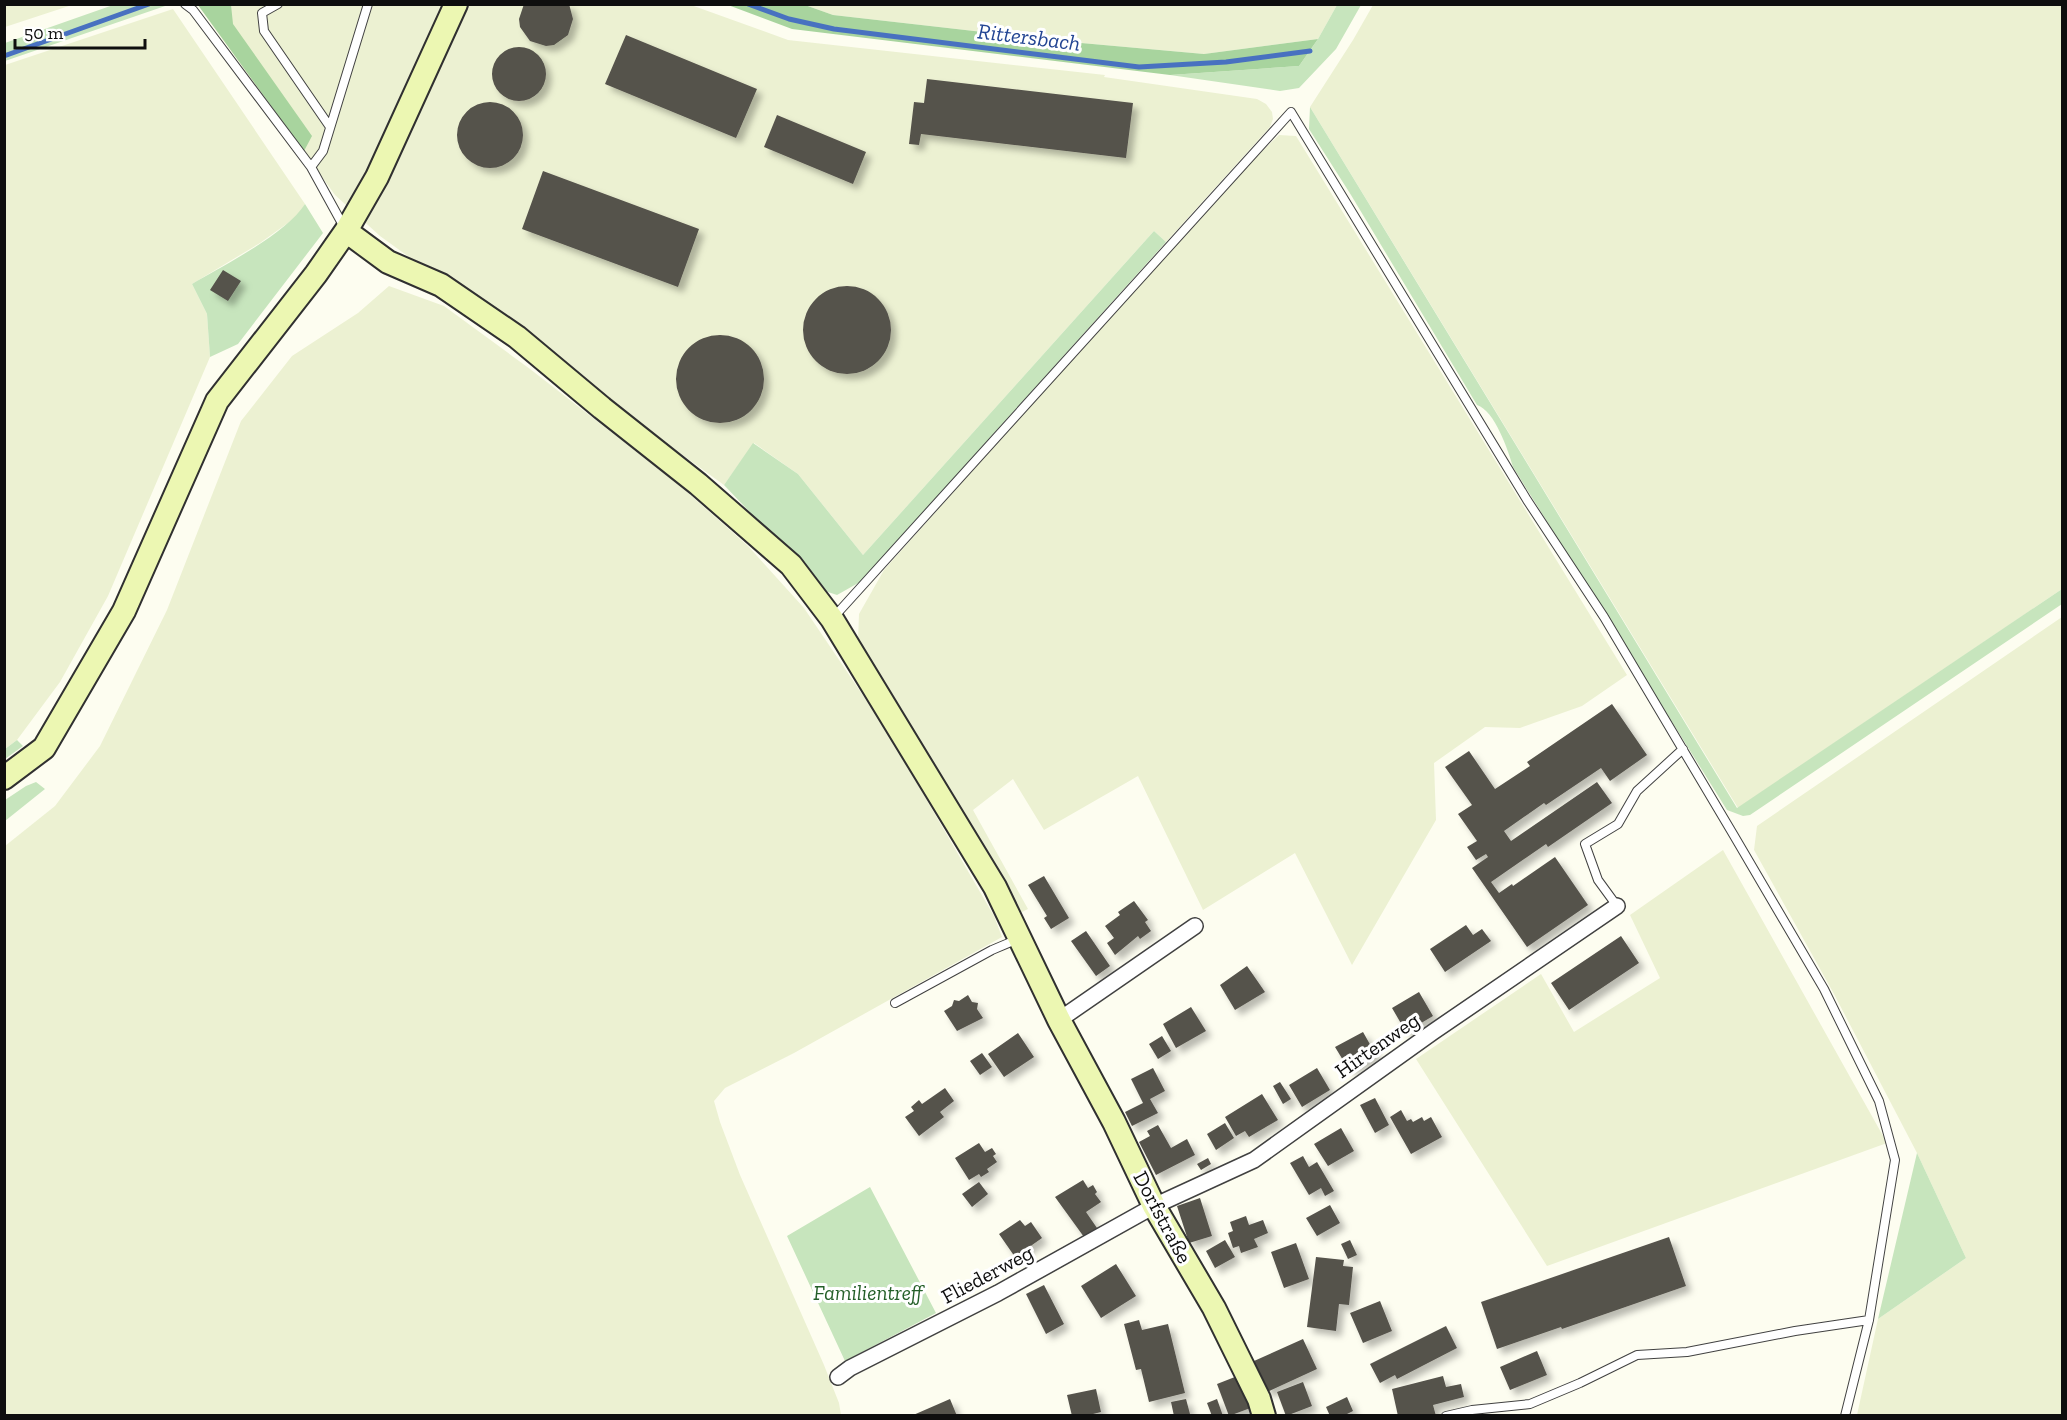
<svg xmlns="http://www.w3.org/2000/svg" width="2067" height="1420" viewBox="0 0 2067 1420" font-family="'Zilla Slab',serif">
  <defs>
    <filter id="shadow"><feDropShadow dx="5.5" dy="5.5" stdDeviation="3" flood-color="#0004"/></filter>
  </defs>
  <rect width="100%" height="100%" fill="#fdfdf0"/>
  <path fill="#ecf1d2" d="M 5,4 L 72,4 L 72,5 L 5,27 Z
    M 198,5 L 691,5 L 788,40 L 1105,75 L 1104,77 L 1257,99 L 1266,104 L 1272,112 L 1273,119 L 1270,127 L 1166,242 L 1154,231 L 863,555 L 798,474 L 754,443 L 724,485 L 380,236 L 335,195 Z
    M 805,5 L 1337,5 L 1318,39 L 1204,54 L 1070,42 L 833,15 Z
    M 1373,5 L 2062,5 L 2062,589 L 1738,808 L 1310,107 L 1353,40 Z
    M 173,9 L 305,204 L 299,215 L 260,243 L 192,284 L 207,314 L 210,357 L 108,596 L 60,682 L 17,740 L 5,749 L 5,65 Z
    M 1279,135 L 1296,136 L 1627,675 L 1582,706 L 1520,728 L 1485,727 L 1434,763 L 1436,820 L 1352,965 L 1295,853 L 1203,910 L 1138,776 L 1044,830 L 1013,779 L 973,810 L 1028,909 L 1016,915 L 858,641 L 859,614 L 884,570 L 1032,404 L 1259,154 Z
    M 389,286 L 444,306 L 530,369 L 678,484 L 748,546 L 804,608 L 885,728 L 994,916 L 1002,937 L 794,1053 L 725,1088 L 714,1101 L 720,1122 L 740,1175 L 824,1365 L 839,1403 L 841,1415 L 5,1415 L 5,846 L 55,806 L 100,746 L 167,610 L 241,421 L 292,356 L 358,313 Z
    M 2062,617 L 2062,1415 L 1857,1415 L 1878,1319 L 1966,1258 L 1917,1153 L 1834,994 L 1754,850 L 1757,826 Z
    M 1723,850 L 1887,1143 L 1547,1266 L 1416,1059 L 1541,974 L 1574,1032 L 1660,978 L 1630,915 Z"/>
  <path fill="#c7e5bd" d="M 116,4 L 168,5 L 5,61 L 5,43 Z
    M 1337,5 L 1361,5 L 1336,49 L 1299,88 L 1280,91 L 1170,75 L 1299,66 L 1318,39 Z
    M 1310,107 L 1737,808 L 2062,589 L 2062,604 L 1750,815 L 1743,816 L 1727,810 L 1513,467 C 1508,450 1495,411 1477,405 L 1351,195 L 1309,129 Z
    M 305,204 L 323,233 L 238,344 L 210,357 L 207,314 L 192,284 C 224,265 286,234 305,204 Z
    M 1154,231 L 1166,242 L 860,582 L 837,595 L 819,589 L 784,548 L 724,485 L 753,443 L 798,474 L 863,555 Z
    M 17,740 L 23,746 L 5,759 L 5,749 Z
    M 36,782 L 45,789 L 5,821 L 5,800 L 26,786 Z
    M 1917,1153 L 1966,1258 L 1878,1319 Z
    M 870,1187 L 936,1313 L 845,1361 L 787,1236 Z"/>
  <path fill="#a8d49e" d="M 198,5 L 231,5 L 233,24 L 312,136 L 304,151 Z
    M 728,5 L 805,5 L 833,15 L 1070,42 L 1204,54 L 1318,39 L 1299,66 L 1170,75 L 792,29 Z"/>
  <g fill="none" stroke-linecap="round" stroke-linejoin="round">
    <path stroke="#4871c0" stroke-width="5" d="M 748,4 L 789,19 L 834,29 L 1139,67 L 1226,62 L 1310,51
      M 4,56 L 149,4"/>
  </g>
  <path fill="#55524b" filter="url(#shadow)" d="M 524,4 L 569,4 L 573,19 L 568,35 L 554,45 L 546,46 L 530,41 L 520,27 L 519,19 Z
    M 626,35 L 757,89 L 736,138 L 605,84 Z
    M492 74a27 27 0 1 1 54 0a27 27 0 1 1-54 0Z
    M 927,79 L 1133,103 L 1126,158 L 921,134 L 919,145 L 909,144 L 914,102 L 924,103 Z
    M457 135a33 33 0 1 1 66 0a33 33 0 1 1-66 0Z
    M 777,115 L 866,152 L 853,184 L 764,147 Z
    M 543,171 L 699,229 L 678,287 L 522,229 Z
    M 223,270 L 241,281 L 228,301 L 210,290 Z
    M803 330a44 44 0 1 1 88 0a44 44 0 1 1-88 0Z
    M676 379a44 44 0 1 1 88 0a44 44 0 1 1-88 0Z
    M 1612,704 L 1647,755 L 1610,781 L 1601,768 L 1546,805 L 1544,803 L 1504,831 L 1511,841 L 1597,782 L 1612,803 L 1548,847 L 1546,844 L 1491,882 L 1499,893 L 1512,884 L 1513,886 L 1555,857 L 1588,905 L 1527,947 L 1472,868 L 1488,857 L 1486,854 L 1476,860 L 1467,847 L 1477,841 L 1458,814 L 1472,805 L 1445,767 L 1469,751 L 1495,789 L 1530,766 L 1527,762 Z
    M 1044,876 L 1069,918 L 1051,929 L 1044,918 L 1047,916 L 1028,885 Z
    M 1134,901 L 1148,920 L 1145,922 L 1151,931 L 1140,939 L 1138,936 L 1115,955 L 1107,943 L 1114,938 L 1105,926 L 1120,915 L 1118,912 Z
    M 1466,925 L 1473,935 L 1482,929 L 1491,941 L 1445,972 L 1430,949 Z
    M 1086,931 L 1110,966 L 1096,976 L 1071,941 Z
    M 1621,936 L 1639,963 L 1569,1010 L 1551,983 Z
    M 1247,966 L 1265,992 L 1235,1010 L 1220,985 Z
    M 1419,992 L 1433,1016 L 1406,1032 L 1392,1008 Z
    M 968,995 L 972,1002 L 978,1003 L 977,1009 L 983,1018 L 957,1031 L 944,1011 L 952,1006 L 954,1000 L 959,1001 Z
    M 1191,1007 L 1206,1031 L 1176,1048 L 1163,1024 Z
    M 1363,1032 L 1376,1055 L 1349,1070 L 1335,1047 Z
    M 1018,1033 L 1034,1057 L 1004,1077 L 988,1054 Z
    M 1162,1036 L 1171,1051 L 1158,1059 L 1149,1044 Z
    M 982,1053 L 992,1067 L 980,1075 L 970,1061 Z
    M 1153,1068 L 1165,1091 L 1150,1099 L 1158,1113 L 1132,1126 L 1125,1112 L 1143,1103 L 1131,1079 Z
    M 1317,1068 L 1330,1090 L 1302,1107 L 1289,1085 Z
    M 1280,1082 L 1291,1099 L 1283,1104 L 1273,1086 Z
    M 945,1088 L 954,1101 L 940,1112 L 944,1117 L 919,1136 L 905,1117 L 914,1111 L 911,1107 L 919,1100 L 922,1104 Z
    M 1262,1094 L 1278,1120 L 1249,1137 L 1245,1131 L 1236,1136 L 1225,1117 Z
    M 1375,1098 L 1389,1125 L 1375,1133 L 1360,1105 Z
    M 1401,1110 L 1407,1121 L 1411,1119 L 1413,1122 L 1422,1117 L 1424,1121 L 1431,1117 L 1442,1137 L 1411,1154 L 1390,1117 Z
    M 1225,1123 L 1234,1138 L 1216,1150 L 1207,1134 Z
    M 1158,1125 L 1171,1148 L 1187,1139 L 1195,1155 L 1156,1175 L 1139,1142 L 1150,1136 L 1147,1131 Z
    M 1341,1128 L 1354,1151 L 1328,1166 L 1314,1144 Z
    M 979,1143 L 985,1152 L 992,1148 L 996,1154 L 993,1156 L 997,1162 L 987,1169 L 989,1172 L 981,1177 L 979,1174 L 969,1180 L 955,1158 Z
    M 1303,1156 L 1309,1167 L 1317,1162 L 1334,1191 L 1325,1196 L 1321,1188 L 1309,1195 L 1290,1163 Z
    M 1208,1158 L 1211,1164 L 1201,1170 L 1197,1164 Z
    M 1083,1180 L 1088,1188 L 1093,1185 L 1097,1192 L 1095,1194 L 1101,1202 L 1086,1212 L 1097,1228 L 1084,1237 L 1055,1197 Z
    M 979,1182 L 988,1194 L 972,1207 L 962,1194 Z
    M 1200,1198 L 1212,1236 L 1189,1243 L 1177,1206 Z
    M 1330,1205 L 1340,1223 L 1317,1236 L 1306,1218 Z
    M 1246,1216 L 1249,1225 L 1263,1220 L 1268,1233 L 1254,1239 L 1258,1247 L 1241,1253 L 1239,1246 L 1233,1248 L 1228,1233 L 1233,1231 L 1230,1222 Z
    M 1020,1220 L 1025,1226 L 1031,1222 L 1042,1238 L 1015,1257 L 999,1234 Z
    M 1669,1237 L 1686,1286 L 1562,1329 L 1561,1327 L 1497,1349 L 1481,1302 Z
    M 1225,1240 L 1235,1257 L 1215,1268 L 1206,1251 Z
    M 1350,1240 L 1357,1255 L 1348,1259 L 1341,1244 Z
    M 1296,1243 L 1309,1279 L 1284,1288 L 1271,1252 Z
    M 1316,1257 L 1344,1260 L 1343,1266 L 1353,1267 L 1349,1305 L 1339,1304 L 1336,1331 L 1307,1327 Z
    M 1116,1264 L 1136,1296 L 1101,1318 L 1081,1286 Z
    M 1044,1285 L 1064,1324 L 1046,1334 L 1026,1294 Z
    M 1380,1301 L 1392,1331 L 1363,1343 L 1350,1313 Z
    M 1139,1320 L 1142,1330 L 1168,1324 L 1185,1393 L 1149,1402 L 1141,1369 L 1136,1370 L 1124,1324 Z
    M 1446,1326 L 1457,1348 L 1397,1379 L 1395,1375 L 1380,1383 L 1370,1364 Z
    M 1303,1339 L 1317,1369 L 1267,1392 L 1254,1361 Z
    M 1537,1351 L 1547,1375 L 1510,1390 L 1500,1367 Z
    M 1240,1375 L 1253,1407 L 1229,1416 L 1217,1384 Z
    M 1443,1376 L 1446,1387 L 1461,1384 L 1464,1397 L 1433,1405 L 1436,1416 L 1398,1416 L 1392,1389 Z
    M 1303,1382 L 1312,1406 L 1286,1416 L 1277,1392 Z
    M 1096,1389 L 1101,1412 L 1085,1416 L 1072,1416 L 1067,1395 Z
    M 1347,1397 L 1353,1411 L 1343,1416 L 1330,1416 L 1326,1407 Z
    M 950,1399 L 957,1416 L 911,1416 Z
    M 1186,1399 L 1190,1414 L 1174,1416 L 1171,1402 Z
    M 1217,1399 L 1223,1416 L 1212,1416 L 1207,1403 Z"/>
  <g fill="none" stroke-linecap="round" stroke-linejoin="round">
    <g stroke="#414141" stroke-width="10">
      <path id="lane" d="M 185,4 L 193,10 L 311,167 L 344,227
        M 278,4 L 262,13 L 264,31 L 330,127
        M 311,167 L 323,151 L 368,4
        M 833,618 L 1291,112 L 1527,500 L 1604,617 L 1733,834 L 1824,989 L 1879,1101 L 1895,1160 L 1869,1320 L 1845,1416
        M 1617,906 L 1598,880 L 1585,844 L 1618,824 L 1637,791 L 1683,749
        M 895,1003 L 992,950 L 1018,939
        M 1446,1416 L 1472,1410 L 1530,1404 L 1580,1383 L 1637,1355 L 1687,1352 L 1795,1331 L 1869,1320"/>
    </g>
    <g stroke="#414141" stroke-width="18">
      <path id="street" d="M 1059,1020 L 1195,926
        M 838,1377 L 850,1368 L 998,1293 L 1154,1206 L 1254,1160 L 1433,1032 L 1617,906"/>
    </g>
    <g stroke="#303030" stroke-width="26">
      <path id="secondary" d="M 346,231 L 388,262 L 441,285 L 517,337 L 602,408 L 698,484 L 791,565 L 832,619 L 995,887 L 1059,1020 L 1114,1122 L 1154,1206 L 1214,1308 L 1259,1399 L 1264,1416
        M 4,778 L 44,748 L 124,611 L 217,401 L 316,274 L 346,231 L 377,177 L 456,4"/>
    </g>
    <use href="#lane" stroke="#fff" stroke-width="8"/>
    <use href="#street" stroke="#fff" stroke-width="15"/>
    <use href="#secondary" stroke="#ecf7b2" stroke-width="22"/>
  </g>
  <g text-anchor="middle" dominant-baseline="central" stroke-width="6" stroke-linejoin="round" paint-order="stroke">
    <g font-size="21" fill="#0e0e0e" stroke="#fff">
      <text transform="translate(1377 1045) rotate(-35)">Hirtenweg</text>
      <text transform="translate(1163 1217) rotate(62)">Dorfstraße</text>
      <text transform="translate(987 1274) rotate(-28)">Fliederweg</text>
    </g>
    <g font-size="21" font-style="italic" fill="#245f28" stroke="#fff">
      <text x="868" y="1292">Familientreff</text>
    </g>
    <g font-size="22" font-style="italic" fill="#234593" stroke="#fff">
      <text transform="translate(1029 37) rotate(7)">Rittersbach</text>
    </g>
  </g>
  <rect width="2067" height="1420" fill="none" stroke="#0e0e0e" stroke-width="12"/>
  <path d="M15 39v9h130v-9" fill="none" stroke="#0e0e0e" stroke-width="3"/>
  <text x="24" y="39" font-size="18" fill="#0e0e0e" stroke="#ffffff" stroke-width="4.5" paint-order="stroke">50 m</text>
</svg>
